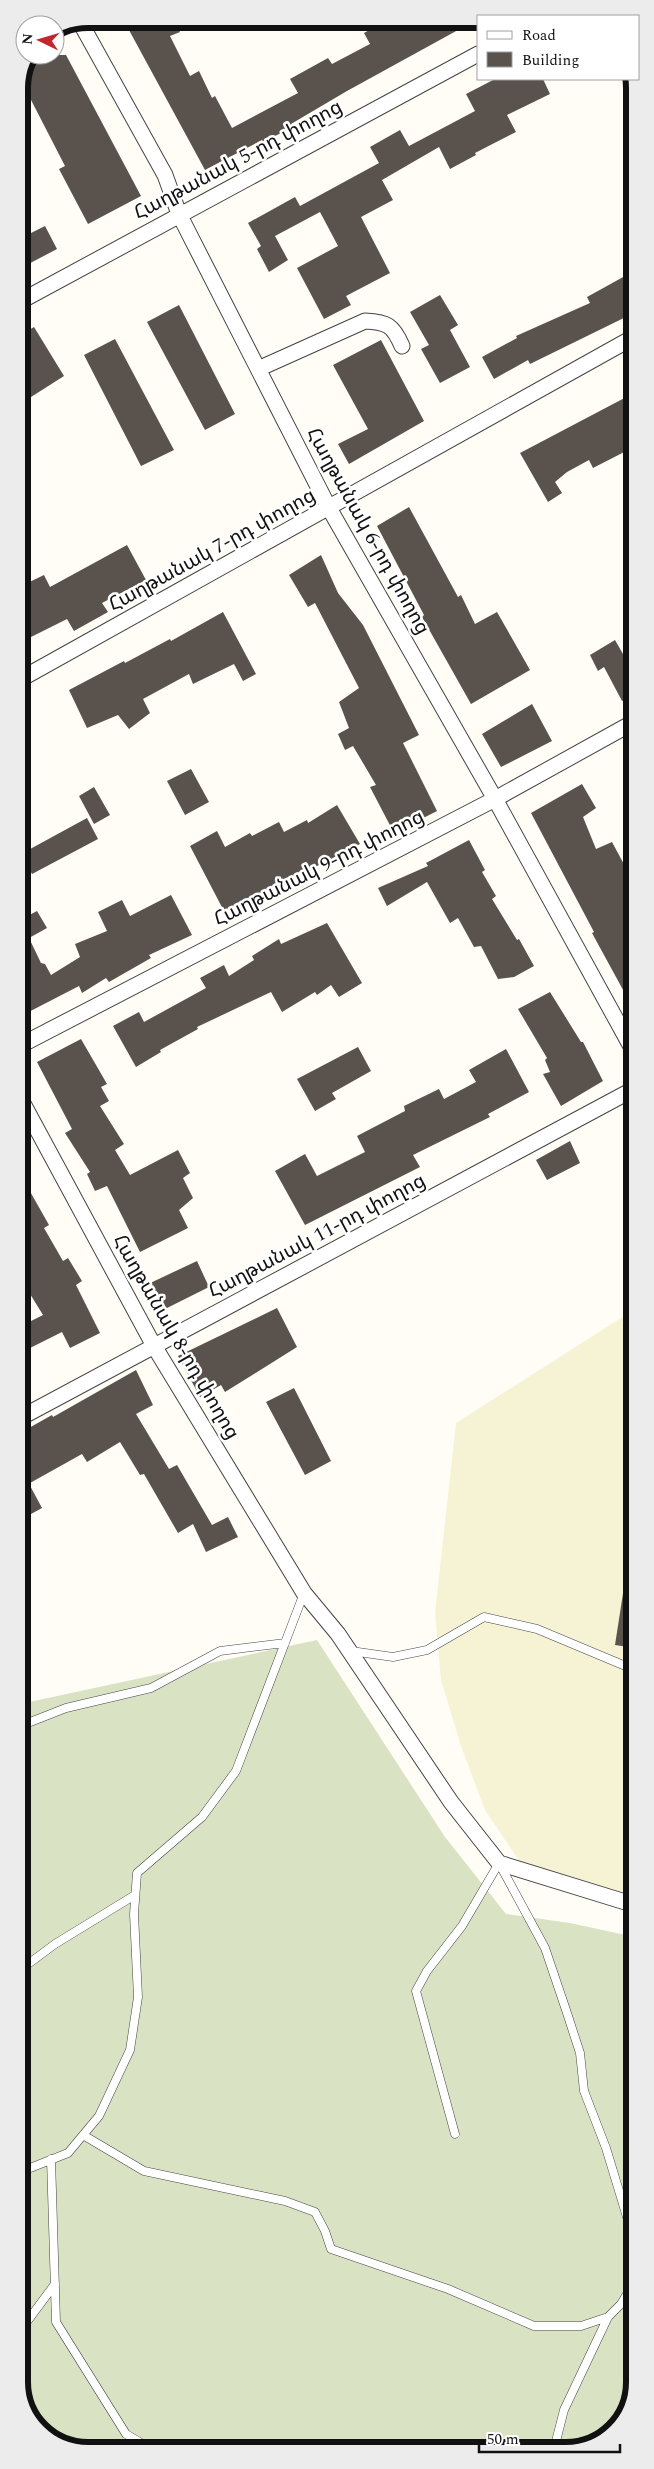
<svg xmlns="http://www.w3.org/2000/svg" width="654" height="2469" viewBox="0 0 654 2469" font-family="Spectral,'Noto Sans Armenian',serif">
  <rect width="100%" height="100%" fill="#fffdf5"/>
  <path fill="#f6f3d4" d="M 635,1309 L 635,1901 L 522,1865 L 485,1810 L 461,1746 L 441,1680 L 435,1613 L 456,1423 Z"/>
  <path fill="#d9e3c4" d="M 317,1640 L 445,1837 L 506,1914 L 570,1923 L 635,1937 L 635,2382 L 621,2424 L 580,2449 L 83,2450 L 42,2433 L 20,2395 L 20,1704 Z"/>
  <path fill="#5a524d" d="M 123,19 L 173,19 L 180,32 L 170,36 L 190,76 L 199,71 L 212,98 L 215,96 L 232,128 L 298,93 L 290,79 L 328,58 L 332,64 L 370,44 L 364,33 L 389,19 L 478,19 L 347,91 L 291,124 L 293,127 L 263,142 L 262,140 L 205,170 Z
    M 32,55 L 66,55 L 141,196 L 88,224 L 59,169 L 65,166 L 30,98 L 19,104 L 19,87 Z
    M 495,79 L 543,79 L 550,94 L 507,115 L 516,132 L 475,153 L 476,155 L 450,169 L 439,147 L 382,180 L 393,200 L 361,217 L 390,273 L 346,296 L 351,305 L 324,319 L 297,268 L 338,246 L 320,212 L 275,236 L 288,260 L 269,272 L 257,249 L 261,246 L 248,223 L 295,197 L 300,206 L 379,163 L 370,147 L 400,130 L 409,146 L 475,111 L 466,94 Z
    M 45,226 L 57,249 L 19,269 L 19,239 Z
    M 634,271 L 634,313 L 530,364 L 528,360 L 494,379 L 482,357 L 517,338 L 516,336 L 590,303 L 587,297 Z
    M 440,295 L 458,325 L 450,330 L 470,367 L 440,383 L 421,349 L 429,345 L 410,312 Z
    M 179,305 L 235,414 L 205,430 L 147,322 Z
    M 34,327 L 64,376 L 31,397 L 19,377 L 19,336 Z
    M 115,339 L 174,450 L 141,466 L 84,355 Z
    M 381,340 L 424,421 L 349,464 L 338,444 L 368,429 L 333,365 Z
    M 634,393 L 634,447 L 593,468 L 589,460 L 567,472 L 555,482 L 562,493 L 548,502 L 520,453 Z
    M 409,507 L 458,597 L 461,595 L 475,624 L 497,612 L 530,670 L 471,704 L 422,617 L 424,615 L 377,526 Z
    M 127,545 L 146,580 L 102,603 L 108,612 L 74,631 L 67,619 L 19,643 L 19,587 L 44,575 L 50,587 Z
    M 321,555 L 338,593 L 363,625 L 419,735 L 403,743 L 437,811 L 394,833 L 370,787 L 376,785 L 353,746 L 345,750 L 338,734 L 349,728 L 339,702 L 359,688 L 315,603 L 308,607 L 289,575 Z
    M 223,612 L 256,674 L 243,681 L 234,664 L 193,684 L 189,674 L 143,699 L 150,713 L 129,729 L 118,715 L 87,728 L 69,690 L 124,661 L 125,663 L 170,639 L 171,641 Z
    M 615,640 L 623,654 L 634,648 L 634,696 L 622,701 L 604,667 L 598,671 L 590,655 Z
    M 532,704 L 552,741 L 501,767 L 482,734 Z
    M 191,769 L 209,802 L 185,815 L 167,781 Z
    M 582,784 L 596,808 L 583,817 L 596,849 L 612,842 L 634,883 L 634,1010 L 592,933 L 594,932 L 531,813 Z
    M 94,787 L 110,815 L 94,824 L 79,796 Z
    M 337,805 L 360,844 L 225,913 L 190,846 L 217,831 L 225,847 L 250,833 L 252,836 L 279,822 L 284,832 L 307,820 L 308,823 Z
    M 87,818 L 98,839 L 32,874 L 21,854 Z
    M 469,840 L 485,870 L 482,872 L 496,896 L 492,899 L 517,940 L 519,939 L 534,966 L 514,977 L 498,979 L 481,946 L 474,947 L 458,918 L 450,923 L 427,882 L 387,906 L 378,888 L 428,866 L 426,863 Z
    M 171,895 L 192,935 L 149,955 L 151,958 L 109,982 L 106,978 L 82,993 L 79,986 L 19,1017 L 19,918 L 20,920 L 37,911 L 47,928 L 29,938 L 41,963 L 45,964 L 51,975 L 80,957 L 75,944 L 107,931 L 98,912 L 122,900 L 130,916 Z
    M 327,923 L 362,983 L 339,997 L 331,985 L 317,995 L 315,992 L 282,1012 L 271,992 L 197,1027 L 198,1029 L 160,1050 L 161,1052 L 136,1067 L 113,1026 L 139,1012 L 144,1022 L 206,988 L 200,978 L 224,965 L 229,976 L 254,960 L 252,956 L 279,939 L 281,944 Z
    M 550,992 L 581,1042 L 583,1042 L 603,1081 L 561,1106 L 543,1074 L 550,1072 L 545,1060 L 547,1058 L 518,1009 Z
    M 81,1039 L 107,1084 L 101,1087 L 109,1101 L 100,1106 L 124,1144 L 115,1150 L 130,1175 L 178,1150 L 190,1173 L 183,1178 L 193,1198 L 179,1210 L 188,1228 L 140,1252 L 107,1186 L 95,1191 L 87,1174 L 90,1172 L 65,1133 L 72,1129 L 37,1062 Z
    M 358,1047 L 371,1071 L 332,1093 L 336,1099 L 315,1111 L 297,1079 Z
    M 506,1049 L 529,1092 L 488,1114 L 490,1117 L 413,1155 L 420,1167 L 305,1225 L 275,1171 L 305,1154 L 317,1176 L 365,1152 L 357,1136 L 405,1111 L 404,1106 L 439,1089 L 444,1099 L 476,1082 L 469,1070 Z
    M 570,1141 L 580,1163 L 547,1180 L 536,1160 Z
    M 19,1172 L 49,1225 L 44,1228 L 63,1261 L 68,1258 L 82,1281 L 76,1285 L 100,1333 L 70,1348 L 62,1332 L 20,1353 L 19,1327 L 43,1315 L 19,1276 Z
    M 197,1261 L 209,1287 L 159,1312 L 146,1285 Z
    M 277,1308 L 297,1347 L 225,1392 L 221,1385 L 200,1397 L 178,1356 Z
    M 136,1370 L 153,1405 L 136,1414 L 169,1469 L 177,1465 L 212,1525 L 228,1517 L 238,1537 L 206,1552 L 193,1524 L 178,1533 L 144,1474 L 140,1475 L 120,1442 L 87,1462 L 82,1454 L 30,1483 L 20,1463 L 20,1433 L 52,1415 L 53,1417 Z
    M 294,1388 L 331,1461 L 305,1475 L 266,1402 Z
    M 20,1467 L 42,1508 L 20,1520 Z
    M 626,1574 L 635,1575 L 635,1648 L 615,1645 Z"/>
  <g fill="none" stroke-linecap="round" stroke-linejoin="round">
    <g stroke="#444" stroke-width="9">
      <path id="lane" d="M 351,1651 L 393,1657 L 427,1650 L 484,1617 L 537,1629 L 635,1670
        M 20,1726 L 66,1708 L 151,1688 L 220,1651 L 285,1643
        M 500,1865 L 545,1948 L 567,2013 L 580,2053 L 584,2091 L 606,2148 L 630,2227 L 635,2279
        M 20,1970 L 55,1944 L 135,1895
        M 455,2134 L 416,1991 L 427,1971 L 462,1926 L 499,1863
        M 83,2135 L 144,2171 L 285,2201 L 315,2212 L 325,2231 L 331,2249 L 448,2289 L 534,2326 L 581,2326 L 608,2317
        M 51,2159 L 56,2322 L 126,2434 L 153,2450
        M 20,2172 L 68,2153 L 99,2116 L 130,2050 L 138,1997 L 134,1914 L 137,1873 L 202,1817 L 236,1771 L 304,1593
        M 20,2331 L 55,2284
        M 554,2449 L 564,2410 L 608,2317 L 621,2304 L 635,2281"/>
    </g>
    <g stroke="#444" stroke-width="17">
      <path id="street" d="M 80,22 L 165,175 L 179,214 L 329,508 L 495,799 L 634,1052
        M 19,302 L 478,54
        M 258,369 L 365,321 C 387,322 393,325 402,346
        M 19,680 L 634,337
        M 19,1046 L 495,799 L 634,722
        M 19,1096 L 154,1346 L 304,1593 L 338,1634 L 451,1802 L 499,1863 L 635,1905
        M 20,1418 L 634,1089"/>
    </g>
    <use href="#lane" stroke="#fff" stroke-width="8"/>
    <use href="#street" stroke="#fff" stroke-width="15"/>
  </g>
  <g text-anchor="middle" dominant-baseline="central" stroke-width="5" stroke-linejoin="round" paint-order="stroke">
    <g font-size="20" fill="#111" stroke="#fff">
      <text transform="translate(238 160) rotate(-28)">Հաղթանակ 5-րդ փողոց</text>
      <text transform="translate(368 531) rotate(61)">Հաղթանակ 6-րդ փողոց</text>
      <text transform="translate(212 550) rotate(-29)">Հաղթանակ 7-րդ փողոց</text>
      <text transform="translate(319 868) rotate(-27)">Հաղթանակ 9-րդ փողոց</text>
      <text transform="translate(317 1236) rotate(-28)">Հաղթանակ 11-րդ փողոց</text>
      <text transform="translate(176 1337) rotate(60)">Հաղթանակ 8-րդ փողոց</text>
    </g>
  </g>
  <path d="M0 0H654V2469H0ZM88 28H566A60 60 0 0 1 626 88V2382A60 60 0 0 1 566 2442H88A60 60 0 0 1 28 2382V88A60 60 0 0 1 88 28Z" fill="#ececec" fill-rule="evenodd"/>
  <path fill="none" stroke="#111" stroke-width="6" d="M88 28H566A60 60 0 0 1 626 88V2382A60 60 0 0 1 566 2442H88A60 60 0 0 1 28 2382V88A60 60 0 0 1 88 28Z"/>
  <rect x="477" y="15" width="162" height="65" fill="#ffffff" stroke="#a0a0a0"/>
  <rect x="487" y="31" width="25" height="8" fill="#ffffff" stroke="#a0a0a0"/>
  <text x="522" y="40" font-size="15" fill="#111111">Road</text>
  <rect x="487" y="52" width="25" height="15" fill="#5a524d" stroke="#a0a0a0"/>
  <text x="522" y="65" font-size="15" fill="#111111">Building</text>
  <g transform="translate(40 40) rotate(275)"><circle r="24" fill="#ffffff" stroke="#a0a0a0"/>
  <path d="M0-4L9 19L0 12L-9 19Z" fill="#c4262e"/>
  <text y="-8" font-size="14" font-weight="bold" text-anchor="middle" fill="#111111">N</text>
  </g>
  <path d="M479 2444v8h141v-8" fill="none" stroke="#111111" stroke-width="2.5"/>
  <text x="487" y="2444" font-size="15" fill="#111111" stroke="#ffffff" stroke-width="4" paint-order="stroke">50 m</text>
</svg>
